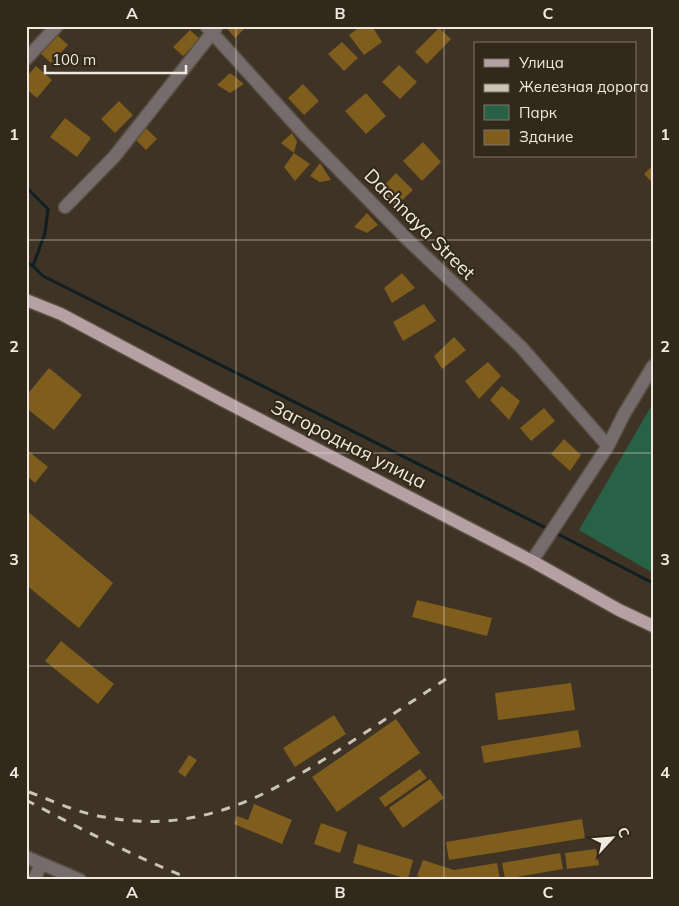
<svg xmlns="http://www.w3.org/2000/svg" width="679" height="906" viewBox="0 0 679 906" font-family="Mulish,sans-serif">
  <rect width="100%" height="100%" fill="#3e3324"/>
  <path fill="#286246" d="M 653,403 L 653,573 L 579,530 Z"/>
  <g fill="none" stroke-linecap="round" stroke-linejoin="round">
    <path stroke="#0f1f21" stroke-width="3" d="M 26,187 L 48,209 L 45,233 L 33,266
      M 26,262 L 33,266 L 43,276 L 548,529
      M 554,532 L 653,583"/>
  </g>
  <path fill="#7f5d1d" d="M 225,26 L 247,26 L 235,38 Z
    M 361,26 L 372,26 L 382,42 L 364,55 L 349,35 Z
    M 439,28 L 451,39 L 427,64 L 415,52 Z
    M 190,30 L 200,39 L 183,56 L 173,47 Z
    M 56,34 L 68,45 L 51,63 L 39,52 Z
    M 342,42 L 358,58 L 344,71 L 328,54 Z
    M 399,65 L 417,82 L 400,99 L 382,82 Z
    M 36,66 L 52,80 L 37,98 L 26,89 L 26,77 Z
    M 230,73 L 244,84 L 230,93 L 217,85 Z
    M 303,84 L 319,101 L 304,115 L 288,98 Z
    M 366,93 L 386,116 L 366,134 L 345,111 Z
    M 119,101 L 133,115 L 115,133 L 101,119 Z
    M 65,118 L 91,138 L 77,157 L 50,137 Z
    M 145,127 L 157,139 L 146,150 L 134,138 Z
    M 292,133 L 297,141 L 294,153 L 281,143 Z
    M 423,142 L 441,162 L 422,181 L 403,161 Z
    M 294,153 L 310,164 L 295,181 L 284,167 Z
    M 320,163 L 331,180 L 320,182 L 310,176 Z
    M 653,165 L 653,183 L 644,174 Z
    M 396,173 L 413,190 L 396,206 L 380,190 Z
    M 367,213 L 378,225 L 367,233 L 354,227 Z
    M 402,273 L 415,288 L 392,303 L 384,288 Z
    M 424,304 L 436,321 L 403,341 L 393,322 Z
    M 454,337 L 466,350 L 442,369 L 434,356 Z
    M 488,362 L 501,376 L 479,399 L 465,381 Z
    M 49,368 L 82,395 L 54,430 L 26,408 L 26,396 Z
    M 502,386 L 520,401 L 509,420 L 490,400 Z
    M 544,408 L 555,421 L 531,441 L 520,428 Z
    M 564,439 L 581,455 L 570,471 L 551,454 Z
    M 26,449 L 48,467 L 35,483 L 26,475 Z
    M 26,510 L 113,583 L 79,628 L 26,585 Z
    M 417,600 L 492,618 L 487,636 L 412,617 Z
    M 61,641 L 114,684 L 98,704 L 45,661 Z
    M 571,683 L 575,710 L 498,720 L 495,693 Z
    M 334,715 L 346,734 L 295,767 L 283,748 Z
    M 396,719 L 420,753 L 337,812 L 312,777 Z
    M 578,730 L 581,747 L 484,763 L 481,746 Z
    M 189,755 L 197,760 L 185,777 L 178,772 Z
    M 420,769 L 427,778 L 385,807 L 379,798 Z
    M 430,779 L 444,798 L 403,828 L 389,808 Z
    M 254,804 L 292,820 L 282,844 L 234,824 L 237,816 L 248,820 Z
    M 582,819 L 585,838 L 449,860 L 446,842 Z
    M 321,823 L 347,832 L 340,853 L 314,844 Z
    M 358,844 L 413,860 L 408,879 L 353,863 Z
    M 596,849 L 599,865 L 567,869 L 565,853 Z
    M 560,853 L 563,869 L 505,879 L 502,863 Z
    M 423,860 L 454,870 L 497,863 L 500,879 L 429,880 L 417,876 Z"/>
  <g fill="none" stroke-linecap="round" stroke-linejoin="round">
    <g stroke="#5a5042" stroke-width="15">
      <path id="minor" d="M 206,26 L 303,133 L 407,239 L 521,347 L 608,446
        M 26,59 L 57,26
        M 65,207 L 114,157 L 216,28
        M 532,561 L 608,446 L 624,414 L 653,366
        M 26,857 L 80,880
        M 34,880 L 41,864"/>
    </g>
    <g stroke="#5a5042" stroke-width="15">
      <path id="major" d="M 26,300 L 61,314 L 222,400 L 532,561 L 619,610 L 653,626"/>
    </g>
    <use href="#minor" stroke="#766b6d" stroke-width="12"/>
    <use href="#major" stroke="#b5a0a4" stroke-width="12"/>
    <path stroke="#cac3b8" stroke-width="3" stroke-dasharray="9 9" stroke-linecap="butt" d="M 29,792 C 53,801 78,813 104,817 C 203,836 275,792 354,740 C 386,719 417,698 449,677
      M 26,800 C 81,829 135,857 193,880"/>
  </g>
  <path fill="none" stroke="#f0e9df" stroke-width="1" stroke-opacity="0.55" d="M 236,26 L 236,880M 444,26 L 444,880M 26,240 L 653,240M 26,453 L 653,453M 26,666 L 653,666"/>
  <g text-anchor="middle" dominant-baseline="central" stroke-width="4" stroke-linejoin="round" paint-order="stroke">
    <g font-size="19" fill="#f0e9df" stroke="#33291a">
      <text transform="translate(420 224) rotate(45)">Dachnaya Street</text>
      <text transform="translate(349 444) rotate(27)">Загородная улица</text>
    </g>
  </g>
  <rect width="679" height="906" fill="none" stroke="#33291a" stroke-width="55"/>
  <rect x="474" y="42" width="162" height="115" fill="#33291a" stroke="#7f7669"/>
  <rect x="484" y="59" width="25" height="8" fill="#b5a0a4" stroke="#7f7669"/>
  <text x="519" y="68" font-size="15" fill="#f0e9df">Улица</text>
  <rect x="484" y="84" width="25" height="8" fill="#cac3b8" stroke="#7f7669"/>
  <text x="519" y="92" font-size="15" fill="#f0e9df">Железная дорога</text>
  <rect x="484" y="105" width="25" height="15" fill="#286246" stroke="#7f7669"/>
  <text x="519" y="118" font-size="15" fill="#f0e9df">Парк</text>
  <rect x="484" y="130" width="25" height="15" fill="#7f5d1d" stroke="#7f7669"/>
  <text x="519" y="142" font-size="15" fill="#f0e9df">Здание</text>
  <g transform="translate(612 838) rotate(64)" stroke="#33291a" stroke-width="4" paint-order="stroke">
  <path d="M0-4L9 19L0 12L-9 19Z" fill="#f0e9df"/>
  <text y="-8" font-size="14" font-weight="bold" text-anchor="middle" fill="#f0e9df">С</text>
  </g>
  <path d="M45 65v8h141v-8" fill="none" stroke="#f0e9df" stroke-width="2.5"/>
  <text x="52" y="65" font-size="15" fill="#f0e9df" stroke="#33291a" stroke-width="4" paint-order="stroke">100 m</text>
  <rect x="28" y="28" width="624" height="850" fill="none" stroke="#f0e9df" stroke-width="2"/>
  <g font-size="16" text-anchor="middle" font-weight="bold" fill="#f0e9df">
    <text x="132" y="19">A</text>
    <text x="340" y="19">B</text>
    <text x="548" y="19">C</text>
    <text x="14" y="140">1</text>
    <text x="665" y="140">1</text>
    <text x="14" y="352">2</text>
    <text x="665" y="352">2</text>
    <text x="14" y="565">3</text>
    <text x="665" y="565">3</text>
    <text x="14" y="778">4</text>
    <text x="665" y="778">4</text>
    <text x="132" y="898">A</text>
    <text x="340" y="898">B</text>
    <text x="548" y="898">C</text>
  </g>
</svg>
